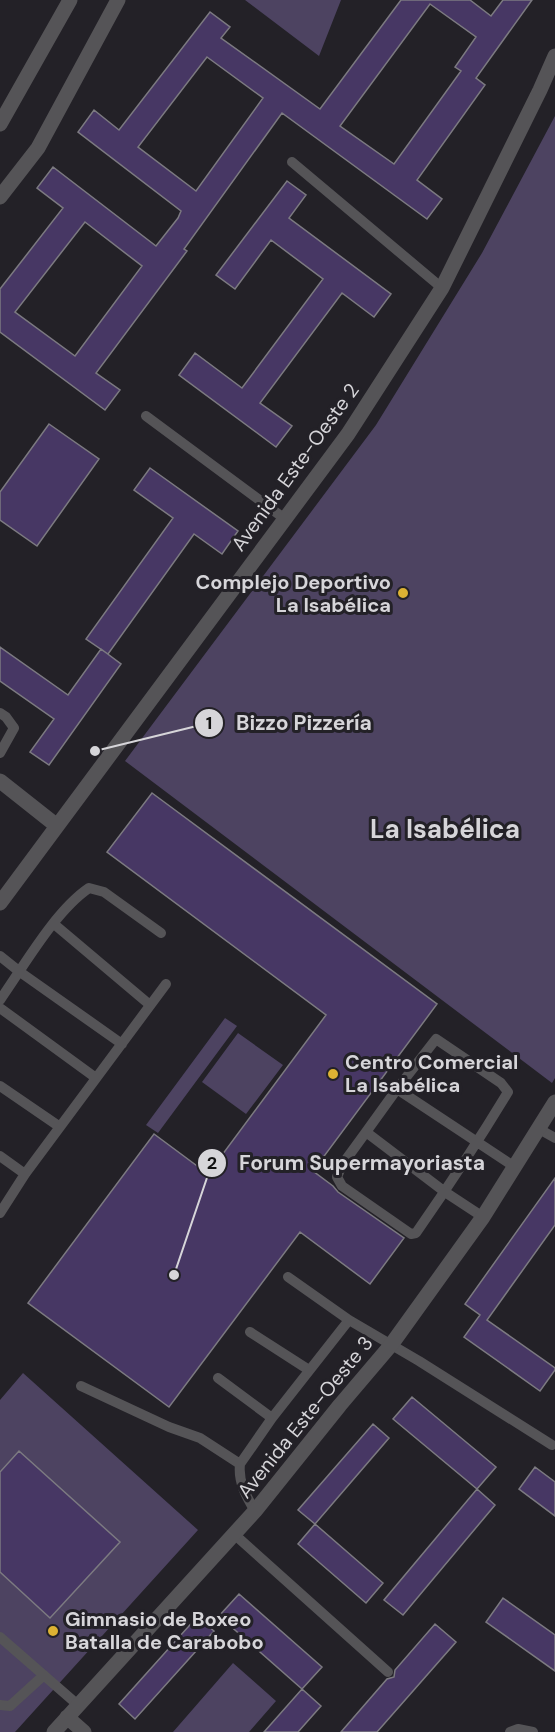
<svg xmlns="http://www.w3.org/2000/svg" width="555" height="1732" viewBox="0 0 555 1732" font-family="'DM Sans',sans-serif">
  <rect width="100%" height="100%" fill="#232127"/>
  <path fill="#4d4361" d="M 245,0 L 341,0 L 319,56 Z
    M 555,116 L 555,1078 L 552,1083 L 125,761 L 376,425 L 482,253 Z
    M 225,1018 L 237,1026 L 158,1133 L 146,1125 Z
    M 238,1033 L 283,1065 L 246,1114 L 202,1082 Z
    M 23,1373 L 198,1530 L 15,1732 L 0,1732 L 0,1400 Z
    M 233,1663 L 276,1701 L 249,1732 L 173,1732 Z"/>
  <path fill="#473764" stroke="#7c7a81" stroke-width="1.5" fill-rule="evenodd" d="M 401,0 L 470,0 L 491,16 L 503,0 L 532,0 L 476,78 L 485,85 L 417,180 L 442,199 L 427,219 L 282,113 L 184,249 L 187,251 L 96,373 L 120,390 L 105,410 L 0,332 L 0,289 L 63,208 L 37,188 L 53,167 L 156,246 L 178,218 L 181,211 L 78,132 L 94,110 L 119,130 L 210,12 L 230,27 L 221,38 L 320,109 ZM 430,4 L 476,37 L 455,67 L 461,71 L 394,164 L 340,126 ZM 207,57 L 263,98 L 196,191 L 138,147 ZM 85,222 L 142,266 L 75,356 L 15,312 Z
    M 287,181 L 306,195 L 289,218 L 391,294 L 374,317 L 342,293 L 260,403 L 292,426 L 276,447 L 179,375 L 195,353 L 242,388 L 323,279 L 271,240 L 235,289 L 216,275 Z
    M 49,424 L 99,459 L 37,546 L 0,520 L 0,492 Z
    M 150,468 L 238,531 L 222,554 L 194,534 L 108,654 L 86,639 L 173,518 L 134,490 Z
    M 0,647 L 68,695 L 101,649 L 121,664 L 49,765 L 30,752 L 54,719 L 0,681 Z
    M 152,793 L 437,1004 L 313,1171 L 333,1186 L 338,1192 L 404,1238 L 370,1284 L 300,1232 L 169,1407 L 28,1303 L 154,1134 L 208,1174 L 326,1015 L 107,852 Z
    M 555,1178 L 555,1225 L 487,1320 L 555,1368 L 555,1370 L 540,1391 L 464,1337 L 480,1315 L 465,1304 Z
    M 412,1397 L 496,1467 L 477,1489 L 393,1419 Z
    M 373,1424 L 389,1438 L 315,1524 L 298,1510 Z
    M 19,1451 L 120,1542 L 50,1618 L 0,1572 L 0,1472 Z
    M 535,1467 L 555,1482 L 555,1516 L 519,1489 Z
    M 477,1489 L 495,1505 L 403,1615 L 384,1600 Z
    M 315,1524 L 383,1583 L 366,1603 L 298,1544 Z
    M 239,1594 L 322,1667 L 302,1689 L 219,1616 Z
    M 503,1598 L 555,1635 L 555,1671 L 486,1622 Z
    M 197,1617 L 214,1631 L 135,1719 L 119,1704 Z
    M 435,1624 L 456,1642 L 377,1732 L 341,1732 L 387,1679 L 394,1677 L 395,1670 Z
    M 302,1689 L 321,1706 L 298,1732 L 264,1732 Z"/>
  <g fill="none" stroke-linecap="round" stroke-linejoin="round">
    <path stroke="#555457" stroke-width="10" d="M 292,162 L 442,288
      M 146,416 L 285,519
      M 0,713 L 6,717 L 14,728 L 0,753
      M 54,924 L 150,1005
      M 0,956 L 20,972 L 122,1044
      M 0,1000 C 24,966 55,911 89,888 L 104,892 L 161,933
      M 0,1008 L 96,1078
      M 0,1086 L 60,1127
      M 397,1089 L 515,1167
      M 539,1129 L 555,1138
      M 366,1132 L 342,1165 L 337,1177 L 342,1186 L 411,1234 L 416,1233 C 448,1187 479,1140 508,1092 L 501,1083 L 436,1039 L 397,1089 L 366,1132 L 445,1192 L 483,1217
      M 0,1156 L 25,1174 L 166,984
      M 0,1213 L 25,1174
      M 288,1277 L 349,1320 L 419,1361 L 552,1445
      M 250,1332 L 309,1370
      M 218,1378 L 272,1418
      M 81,1386 L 169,1427 L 200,1438 L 240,1464
      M 255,1511 C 246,1496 238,1482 240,1464 L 272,1418 L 349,1320
      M 234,1534 L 388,1672
      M 0,1637 L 78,1705
      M 0,1705 L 10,1706 L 44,1675
      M 510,1732 L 518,1729 L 533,1732"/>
    <path stroke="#555457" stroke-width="15" d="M 0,124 L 70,0
      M 0,197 L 38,148 L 118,0
      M 0,781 L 57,826
      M 0,903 L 348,434 L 442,288 L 540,90 L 555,56
      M 67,1717 L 84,1732
      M 54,1732 L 255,1511 L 340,1405 L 391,1345 L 483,1217 L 555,1102"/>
  </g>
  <g fill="#dcb233" stroke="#232127" stroke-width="2">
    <circle cx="403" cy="593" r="6"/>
    <circle cx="333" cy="1074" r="6"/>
    <circle cx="53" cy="1631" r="6"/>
  </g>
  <g text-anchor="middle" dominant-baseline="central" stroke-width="6" stroke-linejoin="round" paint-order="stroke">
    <g font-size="20" fill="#d6d5d9" stroke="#232127">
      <text transform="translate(295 467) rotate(-54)">Avenida Este-Oeste 2</text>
      <text transform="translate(305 1417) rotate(-51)">Avenida Este-Oeste 3</text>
    </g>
    <g font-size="20" font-weight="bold" fill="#d6d5d9" stroke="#232127" text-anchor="start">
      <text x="391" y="582" text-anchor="end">Complejo Deportivo<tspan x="391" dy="23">La Isabélica</tspan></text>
      <text x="345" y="1062">Centro Comercial<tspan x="345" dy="23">La Isabélica</tspan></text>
      <text x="65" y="1619">Gimnasio de Boxeo<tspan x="65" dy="23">Batalla de Carabobo</tspan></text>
    </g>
    <g font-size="26" font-weight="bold" fill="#d6d5d9" stroke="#232127">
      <text x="445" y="829">La Isabélica</text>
    </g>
  </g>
  <path fill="none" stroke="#d6d5d9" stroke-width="2" d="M95 751L209 723M174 1275L212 1163"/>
  <g fill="#d6d5d9" stroke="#232127" stroke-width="2">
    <circle cx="95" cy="751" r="6"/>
    <circle cx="174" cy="1275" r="6"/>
    <circle cx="209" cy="723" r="15"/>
    <circle cx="212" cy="1163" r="15"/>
  </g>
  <g font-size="18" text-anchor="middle" font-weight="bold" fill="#111">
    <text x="209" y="729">1</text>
    <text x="212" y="1169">2</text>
  </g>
  <g font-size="21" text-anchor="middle" font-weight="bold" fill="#d6d5d9" stroke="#232127" stroke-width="6" stroke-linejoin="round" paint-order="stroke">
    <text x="304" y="730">Bizzo Pizzería</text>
    <text x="362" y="1170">Forum Supermayoriasta</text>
  </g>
</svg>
